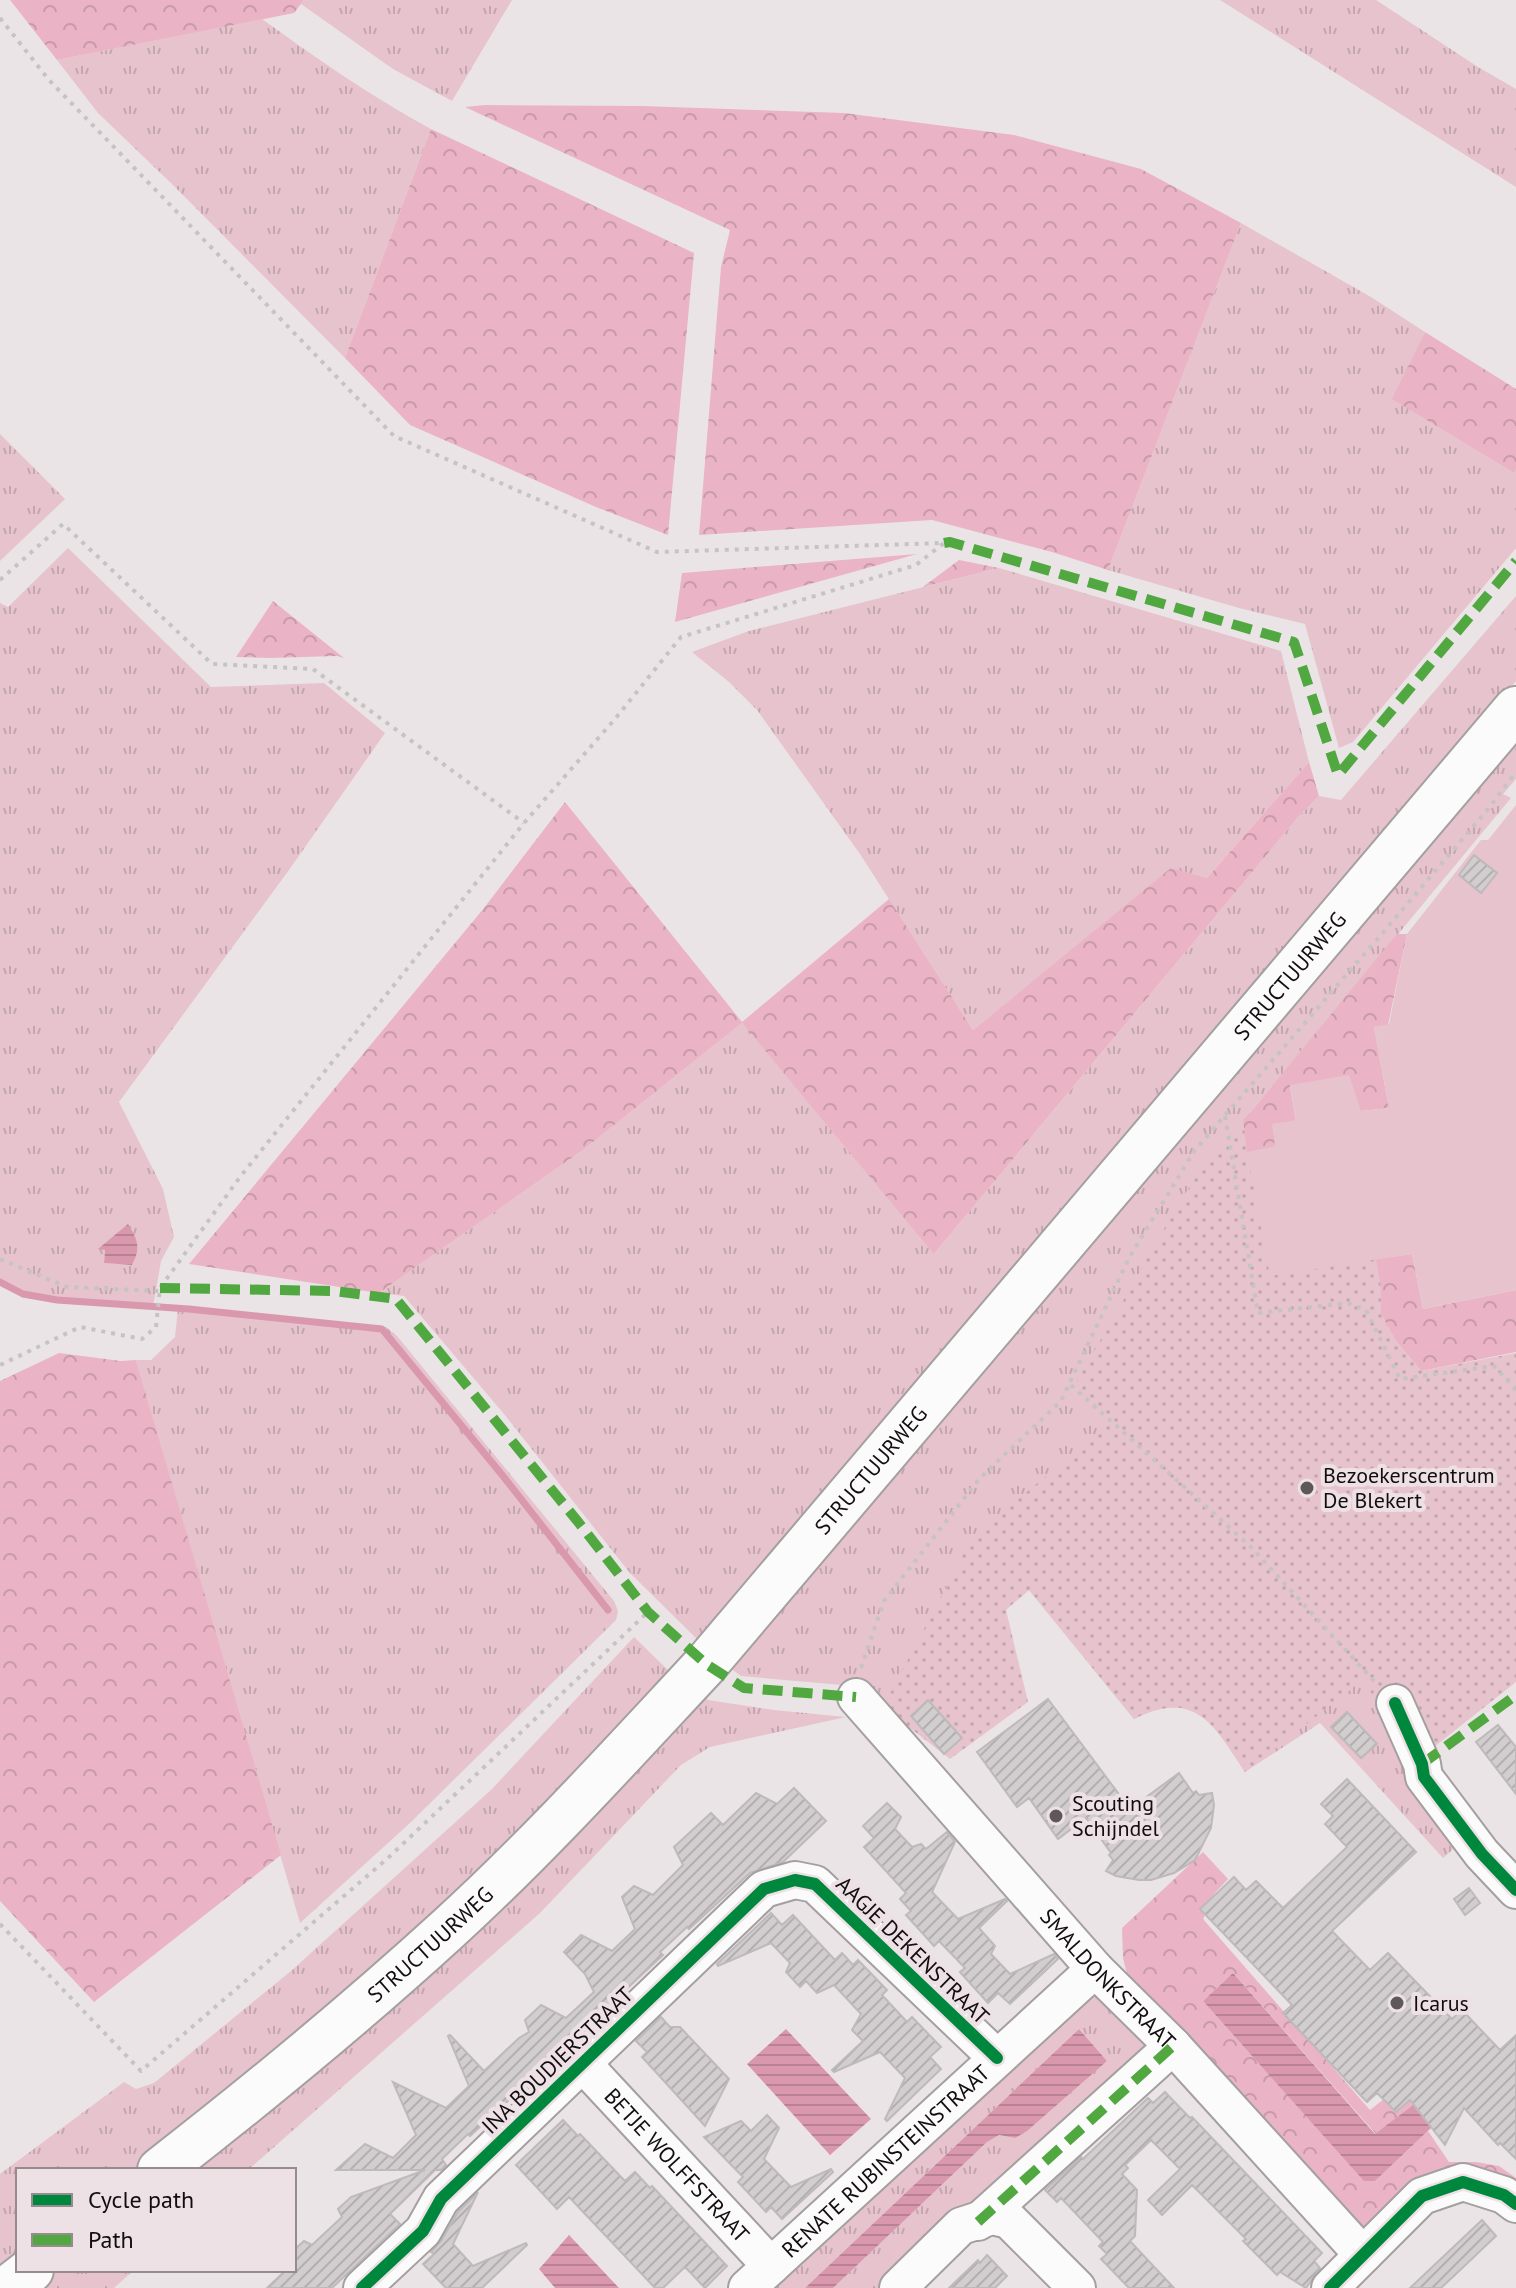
<svg xmlns="http://www.w3.org/2000/svg" width="1516" height="2288" viewBox="0 0 1516 2288" font-family="'PT Sans',sans-serif">
  <defs>
    <pattern id="grass-tufts" width="24" height="20" patternUnits="userSpaceOnUse" patternTransform="scale(2)"><rect width="24" height="20" fill="#e6c3cd"/><path d="M3 7l-1-3M5 7V3M7 7l1-3M15 17l-1-3M17 17v-4M19 17l1-3" fill="none" stroke="#c4a6af"/></pattern>
    <pattern id="forest-crowns" width="20" height="18" patternUnits="userSpaceOnUse" patternTransform="scale(2)"><rect width="20" height="18" fill="#eab4c6"/><path d="M2 6a3 3 0 1 1 6 0M12 15a3 3 0 1 1 6 0" fill="none" stroke="#c89aa9"/></pattern>
    <pattern id="park-dots" width="8" height="8" patternUnits="userSpaceOnUse" patternTransform="scale(2)"><rect width="8" height="8" fill="#e6c3cd"/><path d="M2 2h.1M6 6h.1" fill="none" stroke="#c4a6af" stroke-width="1.8" stroke-linecap="round"/></pattern>
    <pattern id="water-rules" width="6" height="5" patternUnits="userSpaceOnUse" patternTransform="scale(2)"><rect width="6" height="5" fill="#d998ae"/><path d="M0 2.5h6" fill="none" stroke="#b98294"/></pattern>
    <pattern id="building-hatch" width="6" height="6" patternUnits="userSpaceOnUse" patternTransform="scale(2)"><rect width="6" height="6" fill="#d2cdce"/><path d="M-1 1l2-2M0 6l6-6M5 7l2-2" fill="none" stroke="#b3afb0"/></pattern>
  </defs>
  <rect width="100%" height="100%" fill="#ebe4e6"/>
  <path fill="url(#grass-tufts)" fill-rule="evenodd" d="M 304,0 L 512,0 L 452,101 L 393,69 L 301,4 Z
    M 1220,0 L 1376,0 L 1478,67 L 1516,89 L 1516,187 Z
    M 262,19 C 316,58 372,97 431,129 L 345,358 L 173,185 L 98,113 L 57,60 Z
    M 1241,223 L 1371,297 L 1425,332 L 1393,399 L 1514,473 L 1516,470 L 1516,548 L 1353,742 L 1339,748 L 1305,624 L 1239,608 L 1108,570 Z
    M 0,434 L 65,499 L 0,561 Z
    M 68,548 L 211,687 L 324,683 L 385,733 L 289,870 L 119,1102 L 163,1189 L 174,1237 L 161,1261 L 153,1307 L 26,1294 L 0,1281 L 0,603 L 8,607 ZM 127,1225 C 133,1240 140,1250 132,1265 L 104,1263 L 105,1250 Z
    M 999,568 L 1281,651 L 1309,762 L 1207,878 L 1171,869 L 973,1030 L 860,854 L 757,710 L 729,682 L 692,652 L 749,631 Z
    M 1516,596 L 1516,681 L 701,1643 L 630,1573 L 504,1414 L 404,1296 L 379,1293 L 583,1150 L 742,1023 L 935,1253 L 1299,816 L 1319,796 L 1341,800 Z
    M 1516,729 L 1516,779 L 1503,794 L 1511,798 L 1253,1109 L 1217,1147 L 1434,1747 L 1408,1774 L 1407,1787 L 1458,1845 L 1443,1858 L 1320,1723 L 1245,1772 C 1214,1725 1196,1688 1134,1719 L 1029,1590 L 883,1707 L 853,1686 L 741,1676 L 725,1664 ZM 1122,1338 L 1240,1524 L 1072,1389 Z
    M 178,1308 L 386,1327 L 397,1336 L 614,1601 L 618,1611 L 616,1620 L 410,1823 L 300,1923 L 136,1360 L 151,1360 L 175,1337 Z
    M 634,1637 L 669,1671 L 665,1681 L 556,1801 L 265,2074 L 138,2170 L 18,2170 L 18,2262 L 0,2275 L 0,2174 L 124,2082 L 136,2089 L 154,2083 L 291,1971 L 492,1789 Z
    M 703,1695 L 708,1700 L 774,1710 L 846,1717 L 710,1747 L 681,1765 L 540,1913 L 248,2170 L 184,2170 Z
    M 1095,1990 L 1151,2053 L 891,2288 L 833,2288 L 987,2142 L 998,2135 L 1015,2138 L 1107,2061 L 1079,2029 L 805,2288 L 773,2288 Z
    M 54,2270 L 134,2270 L 114,2288 L 31,2288 Z"/>
  <path fill="url(#forest-crowns)" d="M 10,0 L 304,0 L 294,13 L 57,60 Z
    M 485,105 L 642,106 L 844,113 L 1014,135 L 1141,169 L 1241,223 L 1108,570 L 1052,552 L 932,520 L 699,535 L 721,267 L 730,230 L 465,107 Z
    M 431,129 L 694,253 L 668,535 L 596,507 L 410,425 L 345,358 Z
    M 1425,332 L 1516,389 L 1516,470 L 1514,473 L 1392,399 Z
    M 917,554 L 675,622 L 682,573 Z
    M 959,560 L 999,568 L 923,587 Z
    M 273,601 L 344,658 L 337,656 L 269,658 L 236,657 Z
    M 1309,762 L 1319,796 L 1299,816 L 934,1254 L 742,1023 L 583,1150 L 379,1293 L 189,1264 L 484,908 L 565,802 L 742,1022 L 889,899 L 973,1030 L 1171,868 L 1207,878 Z
    M 1397,934 L 1407,934 L 1388,1025 L 1374,1027 L 1389,1108 L 1361,1111 L 1290,1086 L 1296,1121 L 1376,1259 L 1412,1254 L 1423,1309 L 1516,1290 L 1516,1352 L 1421,1371 L 1395,1340 L 1381,1314 L 1381,1288 L 1217,1147 L 1253,1109 Z
    M 59,1353 L 121,1361 L 136,1360 L 281,1855 L 94,2002 L 0,1901 L 0,1381 Z
    M 1203,1852 L 1228,1879 L 1214,1894 L 1203,1919 L 1370,2110 L 1399,2087 L 1413,2105 L 1376,2134 L 1233,1973 L 1203,2001 L 1364,2180 L 1375,2181 L 1428,2131 L 1449,2162 L 1476,2162 L 1499,2166 L 1516,2178 L 1516,2183 L 1390,2206 L 1358,2231 L 1157,2015 L 1127,1974 L 1123,1958 L 1122,1928 Z"/>
  <path fill="url(#park-dots)" d="M 1243,1119 L 1247,1152 L 1376,1259 L 1381,1288 L 1381,1314 L 1395,1340 L 1421,1371 L 1516,1353 L 1516,1682 L 1434,1747 L 1385,1720 L 1364,1679 L 1245,1772 C 1214,1725 1196,1688 1134,1719 L 1029,1590 L 1006,1610 L 1028,1702 L 950,1759 L 883,1707 L 973,1536 L 1112,1422 L 1072,1390 L 1180,1201 L 1217,1147 Z"/>
  <path fill="#e6c3cd" d="M 1516,805 L 1516,1290 L 1423,1309 L 1412,1254 L 1270,1276 L 1247,1152 L 1275,1146 L 1272,1124 L 1296,1120 L 1290,1085 L 1349,1075 L 1361,1111 L 1389,1108 L 1374,1027 L 1389,1024 L 1407,934 L 1481,840 L 1488,840 Z"/>
  <path fill="url(#water-rules)" d="M 128,1224 C 138,1240 141,1248 132,1265 L 104,1263 L 105,1250 L 98,1249 Z
    M 1233,1973 L 1375,2134 L 1413,2105 L 1431,2128 L 1375,2181 L 1364,2181 L 1203,2001 Z
    M 786,2029 L 871,2119 L 830,2155 L 747,2064 Z
    M 1079,2029 L 1107,2061 L 1027,2131 L 1015,2138 L 999,2135 L 987,2142 L 833,2288 L 805,2288 Z
    M 569,2235 L 619,2288 L 555,2288 L 539,2269 Z"/>
  <g fill="none" stroke-linecap="round" stroke-linejoin="round">
    <path stroke="#d998ae" stroke-width="7" d="M 0,1282 L 23,1294 L 57,1300 L 189,1309 L 382,1329 L 503,1476 L 608,1610"/>
  </g>
  <path fill="url(#building-hatch)" stroke="#beb9ba" stroke-width="2" d="M 1474,855 L 1497,873 L 1481,893 L 1459,875 Z
    M 1048,1699 L 1130,1809 L 1179,1773 L 1193,1793 L 1196,1791 L 1199,1795 L 1212,1793 L 1214,1805 L 1211,1828 L 1195,1860 L 1174,1873 L 1151,1880 L 1139,1880 L 1116,1876 L 1106,1871 L 1113,1860 L 1109,1855 L 1111,1853 L 1086,1818 L 1058,1839 L 1029,1798 L 1017,1807 L 977,1752 Z
    M 928,1700 L 962,1738 L 944,1754 L 911,1716 Z
    M 1347,1712 L 1377,1744 L 1361,1758 L 1331,1727 Z
    M 1498,1725 L 1516,1747 L 1516,1794 L 1476,1742 Z
    M 1347,1779 L 1416,1852 L 1332,1931 L 1370,1970 L 1388,1953 L 1452,2019 L 1462,2010 L 1500,2050 L 1516,2035 L 1516,2159 L 1500,2143 L 1498,2145 L 1464,2108 L 1445,2145 L 1410,2100 L 1396,2112 L 1377,2093 L 1367,2102 L 1283,2013 L 1292,2005 L 1200,1909 L 1234,1877 L 1246,1890 L 1256,1881 L 1283,1908 L 1347,1847 L 1325,1824 L 1333,1816 L 1321,1804 Z
    M 794,1788 L 826,1821 L 783,1862 L 750,1873 L 689,1929 L 687,1927 L 660,1952 L 663,1955 L 620,1995 L 621,1997 L 527,2087 L 526,2085 L 513,2096 L 470,2136 L 468,2134 L 442,2159 L 446,2165 L 441,2170 L 435,2170 L 390,2214 L 400,2224 L 332,2288 L 267,2288 L 286,2270 L 294,2270 L 294,2250 L 304,2241 L 312,2245 L 342,2217 L 338,2209 L 351,2197 L 425,2170 L 336,2170 L 365,2144 L 393,2158 L 416,2135 L 393,2082 L 446,2108 L 469,2086 L 448,2036 L 450,2035 L 484,2071 L 519,2038 L 529,2032 L 525,2020 L 541,2005 L 566,2018 L 594,1992 L 585,1974 L 564,1952 L 581,1935 L 612,1951 L 635,1929 L 622,1897 L 634,1886 L 653,1895 L 683,1865 L 674,1847 L 711,1813 L 723,1825 L 756,1793 L 777,1804 Z
    M 887,1803 L 901,1817 L 895,1829 L 912,1847 L 921,1844 L 926,1849 L 947,1832 L 955,1842 L 932,1892 L 958,1919 L 1005,1899 L 1007,1901 L 979,1928 L 995,1946 L 991,1954 L 1010,1974 L 1054,1954 L 1058,1959 L 1010,2004 L 998,1993 L 988,2003 L 960,1972 L 965,1968 L 939,1941 L 934,1946 L 906,1915 L 911,1911 L 900,1899 L 906,1893 L 864,1847 L 874,1838 L 863,1826 Z
    M 1469,1888 L 1480,1903 L 1465,1915 L 1454,1899 Z
    M 771,1913 L 782,1925 L 793,1915 L 835,1960 L 842,1953 L 853,1965 L 858,1960 L 887,1990 L 882,1995 L 907,2022 L 912,2017 L 941,2047 L 930,2057 L 941,2069 L 887,2121 L 885,2119 L 905,2078 L 880,2052 L 834,2072 L 832,2070 L 863,2041 L 852,2030 L 861,2014 L 834,1985 L 817,1993 L 806,1981 L 800,1987 L 786,1972 L 790,1963 L 771,1943 L 718,1966 L 717,1964 Z
    M 661,2017 L 670,2027 L 680,2027 L 729,2079 L 705,2126 L 642,2057 L 647,2052 L 636,2041 Z
    M 1165,2092 L 1190,2118 L 1192,2117 L 1322,2253 L 1314,2261 L 1320,2268 L 1306,2288 L 1280,2272 L 1277,2275 L 1243,2241 L 1246,2239 L 1192,2185 L 1162,2215 L 1148,2200 L 1180,2169 L 1151,2140 L 1125,2165 L 1128,2168 L 1122,2174 L 1137,2190 L 1135,2236 L 1130,2241 L 1174,2288 L 1129,2288 L 1101,2259 L 1107,2254 L 1099,2246 L 1103,2242 L 1061,2198 L 1057,2202 L 1045,2190 L 1081,2157 L 1083,2159 L 1148,2098 L 1153,2103 Z
    M 767,2115 L 779,2128 L 764,2159 L 791,2187 L 831,2169 L 833,2172 L 782,2219 L 771,2207 L 766,2212 L 738,2182 L 743,2177 L 704,2137 L 741,2121 L 751,2131 Z
    M 563,2120 L 578,2136 L 580,2134 L 625,2181 L 635,2172 L 650,2188 L 652,2186 L 727,2266 L 705,2288 L 685,2267 L 663,2288 L 655,2288 L 569,2197 L 557,2209 L 516,2165 Z
    M 478,2192 L 453,2244 L 473,2266 L 526,2243 L 527,2245 L 482,2288 L 446,2288 L 423,2264 L 434,2254 L 431,2252 L 441,2241 L 458,2212 Z
    M 1482,2220 L 1496,2236 L 1457,2273 L 1441,2288 L 1410,2288 Z
    M 987,2255 L 1007,2276 L 995,2288 L 949,2288 L 978,2260 L 980,2263 Z"/>
  <g fill="none" stroke-linecap="round" stroke-linejoin="round">
    <g stroke="#a49fa1" stroke-width="40">
      <g id="minor">
        <path id="s1" d="M 856,1697 L 1095,1969 L 1173,2046 L 1363,2255"/>
        <path d="M 1395,1703 L 1422,1764 L 1424,1777 L 1482,1854 L 1516,1890"/>
        <path id="s2" d="M 583,2064 L 771,2266"/>
        <path d="M 978,2222 L 1173,2046"/>
        <path d="M 362,2288 L 423,2231 L 441,2199 L 764,1889 L 795,1880 L 815,1884 L 997,2058"/>
        <path id="s3" d="M 747,2288 L 1095,1969"/>
        <path d="M 898,2288 L 961,2226 L 992,2216 L 1009,2220 L 1077,2288"/>
        <path d="M 1330,2288 L 1422,2196 L 1463,2182 L 1504,2195 L 1516,2204"/>
      </g>
    </g>
    <g stroke="#a49fa1" stroke-width="48">
      <g id="major">
        <path id="s4" d="M 160,2170 C 259,2093 356,2013 448,1929 C 539,1846 622,1754 706,1664 L 1516,709"/>
        <path d="M 8,2288 L 31,2270"/>
      </g>
    </g>
    <path stroke="#c6c3c3" stroke-width="4" stroke-dasharray="4 6" stroke-linecap="butt" d="M 0,18 L 49,80 L 394,436 L 657,552 L 944,543 L 916,565 L 681,637 L 615,719 L 524,823 L 240,1177 L 160,1288 L 156,1327 L 142,1339 L 80,1327 L 0,1365
      M 0,580 L 63,524 L 212,664 L 313,669 L 524,823
      M 1225,1116 L 1258,1313 L 1348,1303 L 1366,1310 L 1400,1379 L 1494,1366 L 1514,1387 L 1516,1394
      M 0,1259 L 67,1287 L 160,1291
      M 1071,1385 L 1251,1547 L 1375,1682
      M 861,1668 L 884,1601 L 980,1478 L 1061,1401 L 1130,1256 L 1195,1150 L 1380,936 L 1488,809 L 1516,772
      M 0,1924 L 141,2071 L 388,1858 L 648,1612"/>
    <use href="#minor" stroke="#fcfbfb" stroke-width="36"/>
    <use href="#major" stroke="#fcfbfb" stroke-width="44"/>
    <path stroke="#51a841" stroke-width="10" stroke-dasharray="20 10" stroke-linecap="butt" d="M 944,543 L 950,542 L 1294,642 L 1338,775 L 1516,561
      M 160,1288 L 334,1291 L 396,1299 L 579,1523 L 648,1612 L 706,1664 L 744,1688 L 856,1697
      M 1422,1764 L 1516,1695
      M 978,2222 L 1173,2046"/>
    <g stroke="#eee1e5" stroke-width="17">
      <path id="cycleway" d="M 1395,1703 L 1422,1764 L 1424,1777 L 1482,1854 L 1516,1890
        M 362,2288 L 423,2231 L 441,2199 L 764,1889 L 795,1880 L 815,1884 L 997,2058
        M 1330,2288 L 1422,2196 L 1463,2182 L 1504,2195 L 1516,2204"/>
    </g>
    <use href="#cycleway" stroke="#00873e" stroke-width="12"/>
  </g>
  <g fill="#5e585a" stroke="#eee1e5" stroke-width="3">
    <circle cx="1307" cy="1488" r="8"/>
    <circle cx="1056" cy="1816" r="8"/>
    <circle cx="1397" cy="2003" r="8"/>
  </g>
  <g text-anchor="middle" dominant-baseline="central" stroke-width="8" stroke-linejoin="round" paint-order="stroke">
    <g font-size="22" fill="#120d0f" stroke="#eee1e5">
      <text stroke="none"><textPath href="#s4" startOffset="1648">STRUCTUURWEG</textPath></text>
      <text stroke="none"><textPath href="#s4" startOffset="1000">STRUCTUURWEG</textPath></text>
      <text stroke="none"><textPath href="#s4" startOffset="352">STRUCTUURWEG</textPath></text>
      <text transform="translate(913 1950) rotate(44)">AAGJE DEKENSTRAAT</text>
      <text stroke="none"><textPath href="#s1" startOffset="378">SMALDONKSTRAAT</textPath></text>
      <text transform="translate(557 2060) rotate(-44)">INA BOUDIERSTRAAT</text>
      <text stroke="none"><textPath href="#s3" startOffset="188">RENATE RUBINSTEINSTRAAT</textPath></text>
      <text stroke="none"><textPath href="#s2" startOffset="138">BETJE WOLFFSTRAAT</textPath></text>
    </g>
    <g font-size="22" fill="#120d0f" stroke="#eee1e5" text-anchor="start">
      <text x="1323" y="1475">Bezoekerscentrum<tspan x="1323" dy="25">De Blekert</tspan></text>
      <text x="1072" y="1803">Scouting<tspan x="1072" dy="25">Schijndel</tspan></text>
      <text x="1413" y="2003">Icarus</text>
    </g>
  </g>
  <rect x="16" y="2168" width="280" height="104" fill="#eee1e5" stroke="#968c8f" stroke-width="2"/>
  <rect x="32" y="2194" width="40" height="12" fill="#00873e" stroke="#968c8f" stroke-width="2"/>
  <text x="88" y="2208" font-size="24" fill="#120d0f">Cycle path</text>
  <rect x="32" y="2234" width="40" height="12" fill="#51a841" stroke="#968c8f" stroke-width="2"/>
  <text x="88" y="2248" font-size="24" fill="#120d0f">Path</text>
</svg>
